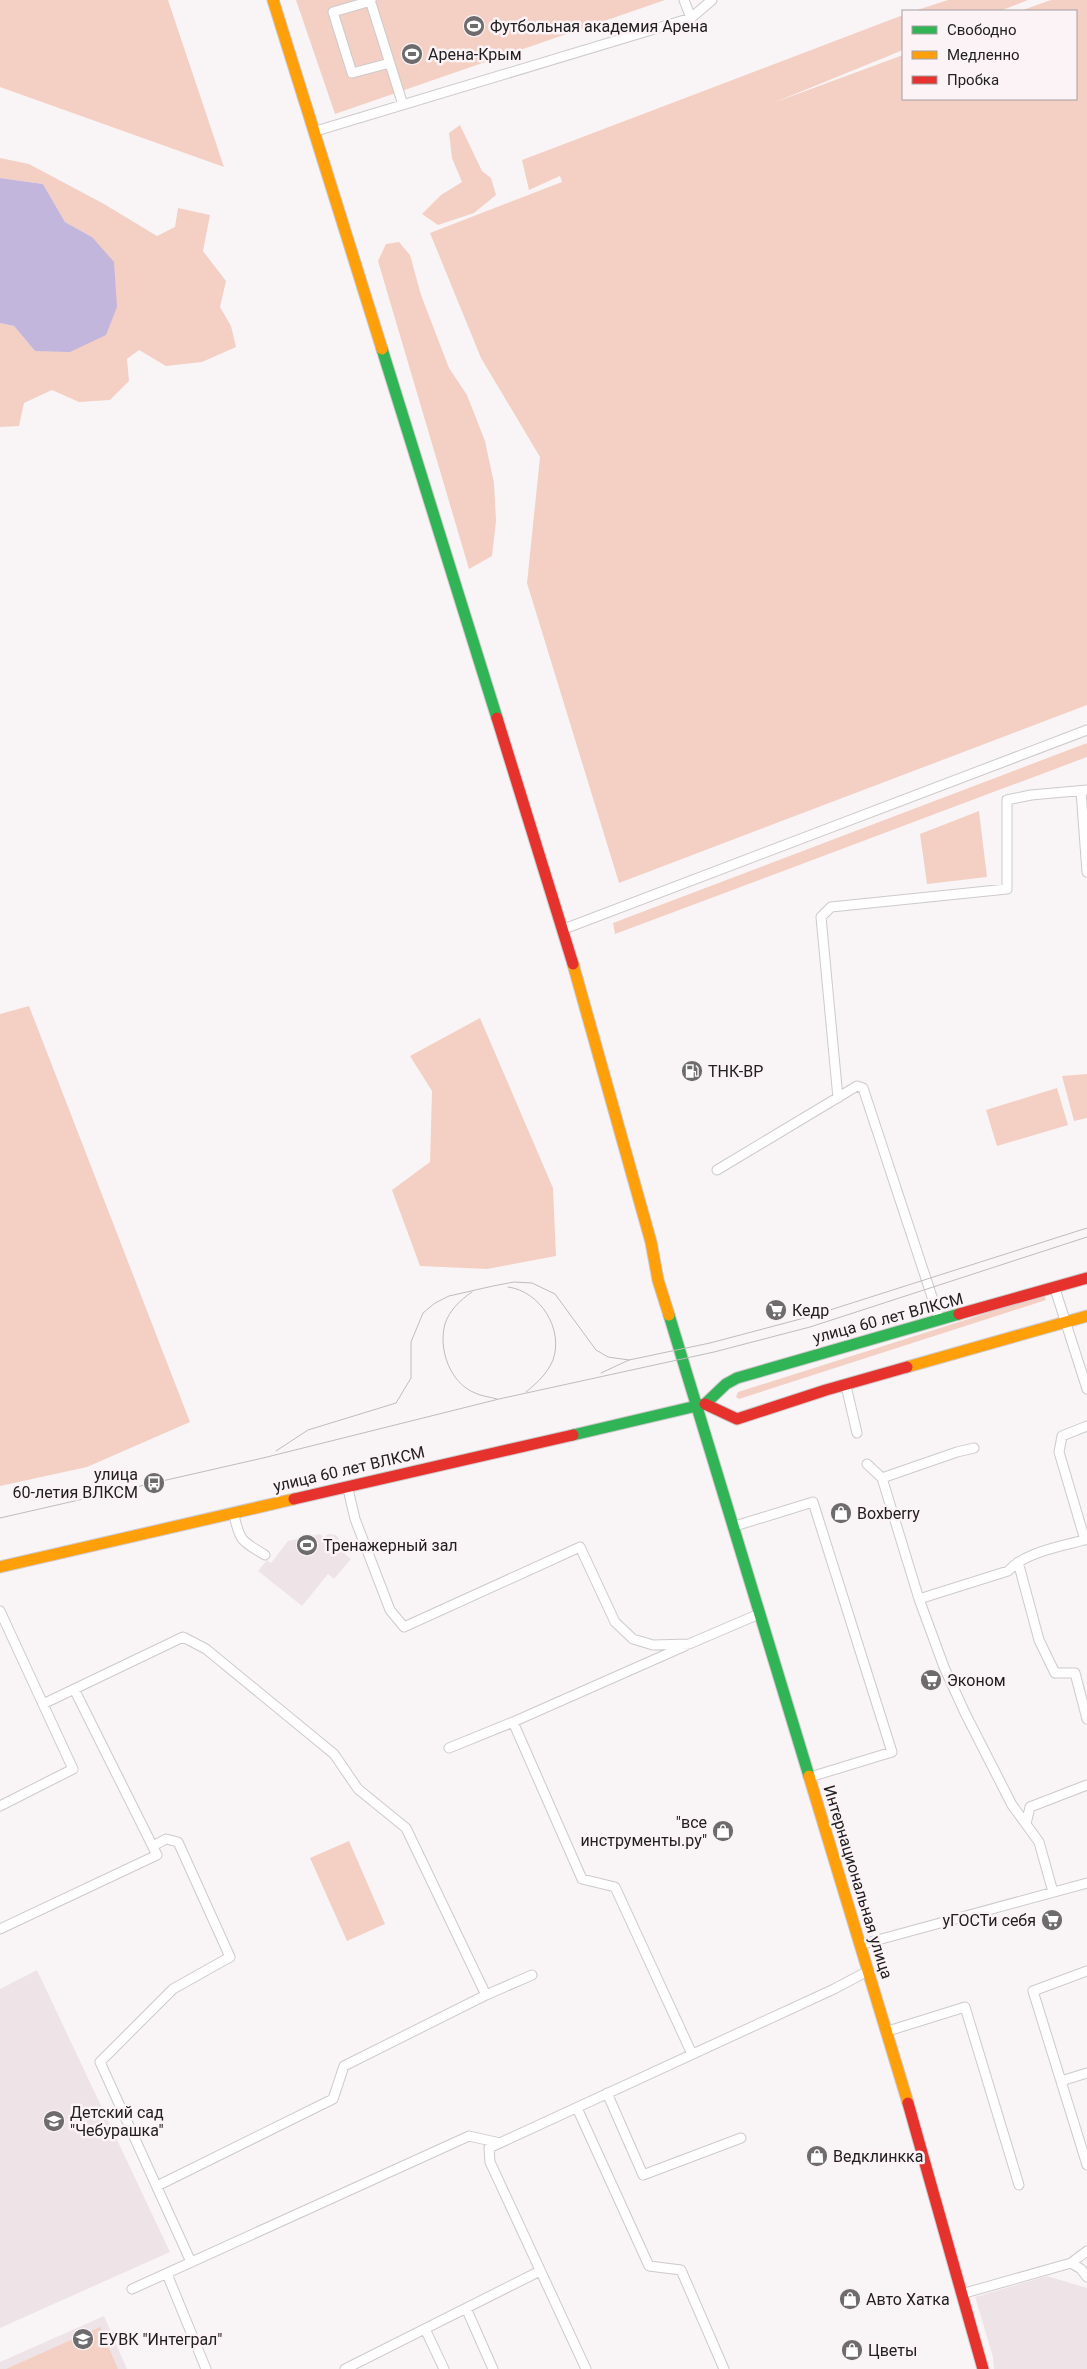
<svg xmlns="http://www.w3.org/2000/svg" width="1087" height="2369" viewBox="0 0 1087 2369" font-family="Roboto,sans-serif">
  <rect width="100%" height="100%" fill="#f9f5f7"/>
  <path fill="#eee4e8" d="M 320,1534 L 324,1538 L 328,1534 L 336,1535 L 339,1539 L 337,1548 L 351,1559 L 334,1579 L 328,1574 L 302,1606 L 258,1571 L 267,1560 L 271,1563 L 288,1541 Z
    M 37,1970 L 170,2252 L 0,2328 L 0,1989 Z
    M 1047,2276 L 1087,2288 L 1087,2369 L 994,2369 L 993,2357 L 975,2297 Z
    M 104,2316 L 127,2369 L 0,2369 L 0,2362 Z"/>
  <path fill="#f3d0c3" d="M 0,0 L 168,0 L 224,167 L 0,87 Z
    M 296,0 L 665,0 L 335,114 Z
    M 948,0 L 1028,0 L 1000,11 L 914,11 Z
    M 1051,0 L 1087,0 L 1087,705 L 619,883 L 527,583 L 540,457 L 481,358 L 430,233 L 562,182 L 560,176 L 529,190 L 522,160 L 903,15 L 903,50 L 773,103 L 903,55 L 903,99 L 1076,99 L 1076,11 L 1020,11 Z
    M 460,125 L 482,171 L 491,178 L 496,195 L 474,213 L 438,225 L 422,214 L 441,195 L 462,182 L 452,158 L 449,133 Z
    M 0,158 L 29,164 L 104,204 L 157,236 L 175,227 L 178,208 L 210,215 L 203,251 L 226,281 L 220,307 L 231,326 L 236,347 L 202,362 L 166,366 L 139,350 L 127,359 L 129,381 L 110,400 L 79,402 L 52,390 L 24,403 L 19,426 L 0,427 L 0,323 L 14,326 L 35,351 L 92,237 L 65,222 L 43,184 L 0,178 Z
    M 399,242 L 410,255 L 421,295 L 449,368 L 467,395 L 485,441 L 494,483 L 496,521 L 492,556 L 469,569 L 378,261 L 386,244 Z
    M 1087,743 L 1087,757 L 615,934 L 613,923 Z
    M 979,811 L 987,877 L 927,884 L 920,834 Z
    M 29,1006 L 190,1422 L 87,1467 L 0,1486 L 0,1014 Z
    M 480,1018 L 553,1188 L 556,1256 L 487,1269 L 420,1266 L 392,1190 L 430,1162 L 432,1091 L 410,1056 Z
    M 1087,1074 L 1087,1118 L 1074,1121 L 1062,1076 Z
    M 1057,1088 L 1068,1125 L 997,1146 L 986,1110 Z
    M 1044,1295 L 1046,1300 L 739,1399 L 736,1397 L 738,1392 Z
    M 349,1841 L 385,1924 L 347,1941 L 310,1858 Z
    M 100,2327 L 118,2369 L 6,2369 Z"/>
  <path fill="#c3b6dc" d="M 0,178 L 43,184 L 65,222 L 92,237 L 114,262 L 117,307 L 106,335 L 70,352 L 35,351 L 14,326 L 0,323 Z"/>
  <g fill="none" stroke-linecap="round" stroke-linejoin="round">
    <g stroke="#cecacc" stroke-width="11">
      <path id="lane" d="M 370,0 L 403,105
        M 684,0 L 691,18
        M 371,1 L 333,12 L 352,73 L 390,63
        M 316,131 L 691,18 L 712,0
        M 1081,791 L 1087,872
        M 564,929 L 1087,730
        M 838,1098 L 821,917 L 831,907 L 1007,889 L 1007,800 L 1031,795 L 1087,790
        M 717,1170 L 857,1086 L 863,1088 L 939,1318
        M 1055,1289 L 1087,1389
        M 846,1386 L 857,1433
        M 974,1448 L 957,1452 L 882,1478 L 919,1599 L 944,1667 L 965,1713 L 1012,1805 L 1039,1842 L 1053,1892
        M 867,1464 L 882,1478
        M 348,1489 L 355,1519 L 390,1610 L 404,1627 L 580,1547 L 615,1622 L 633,1639 L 653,1645 L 689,1644 L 759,1614
        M 234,1515 C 240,1542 242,1541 265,1555
        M 735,1526 L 813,1502 L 892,1752 L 810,1777
        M 1085,1540 L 1059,1452 L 1062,1436 L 1087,1426
        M 1018,1562 L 1039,1640 L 1055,1673 L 1075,1673 L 1087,1719
        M 919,1599 L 1008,1571 C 1027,1551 1061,1547 1087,1539
        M 0,1611 L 73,1769 L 0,1806
        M 43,1704 L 183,1637 L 206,1649 L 334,1754 L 358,1789 L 406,1828 L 486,1995
        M 513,1722 L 582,1879 L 615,1887 L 692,2054
        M 449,1748 L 513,1722 L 685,1646
        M 1026,1824 L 1030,1807 L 1087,1785
        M 153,1846 L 166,1839 L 178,1842 L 230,1957 L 173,1989 L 100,2062 L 191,2262
        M 0,1929 L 157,1855 L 74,1689
        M 863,1944 L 1087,1883
        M 1087,1971 L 1033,1991 L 1087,2165
        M 888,2031 L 965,2007 L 1019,2185
        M 1061,2081 L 1087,2073
        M 607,2093 L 643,2175 L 741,2138
        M 577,2108 L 649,2266 L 681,2270 L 724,2369
        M 157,2186 L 333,2099 L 344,2066 L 486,1995 L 532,1975
        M 1071,2263 L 1087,2251
        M 167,2274 L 206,2369
        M 132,2289 L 469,2136 L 500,2143
        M 965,2293 L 1071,2263 L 1081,2269 L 1087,2277
        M 466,2308 L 493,2369
        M 425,2329 L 444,2369
        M 345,2369 L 540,2271
        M 586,2369 L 490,2162 L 489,2148 L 834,1989 L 866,1972"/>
    </g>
    <g stroke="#cecacc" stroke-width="13">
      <path id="fast" d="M 382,349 L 497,718
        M 669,1315 L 809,1776
        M 573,1435 L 705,1404 L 726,1384 L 737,1378 L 959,1314"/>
    </g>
    <g stroke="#cecacc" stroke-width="13">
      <path id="slow" d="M 273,0 L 382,349
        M 573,964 L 651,1242 L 658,1280 L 669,1315
        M 907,1367 L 1087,1316
        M 0,1567 L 294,1499
        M 809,1776 L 908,2103"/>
    </g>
    <g stroke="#cecacc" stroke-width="13">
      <path id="jam" d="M 497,718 L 573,964
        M 959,1314 L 1087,1278
        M 705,1404 L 737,1419 L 826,1390 L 907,1367
        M 294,1499 L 573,1435
        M 908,2103 L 983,2369"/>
    </g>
    <use href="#lane" stroke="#fefefe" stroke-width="9"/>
    <use href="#fast" stroke="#30b455" stroke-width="11"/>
    <use href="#slow" stroke="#ff9f0a" stroke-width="11"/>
    <use href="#jam" stroke="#e5322d" stroke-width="11"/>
    <path stroke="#bdbcbc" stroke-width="1" d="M 508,1287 C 540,1291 564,1329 553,1360 C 547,1374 537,1383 526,1392
      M 472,1292 C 460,1300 449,1311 445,1324 C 438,1349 450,1383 475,1393 C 481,1396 490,1397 497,1399
      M 601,1373 L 629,1360 L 710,1343 L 808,1317 L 1087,1228
      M 276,1451 L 308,1430 L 396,1403 L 411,1378 L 411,1342 L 423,1313 L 435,1303 L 449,1296 L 493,1286 L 514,1282 L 532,1283 L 555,1294 L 596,1350 L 608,1357 L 629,1360
      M 0,1518 L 263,1458 L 499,1399 L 714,1352 L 810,1327 L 1087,1237"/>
  </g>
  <defs>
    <g id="stadium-disc" transform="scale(1.125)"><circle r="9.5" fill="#6e6b6c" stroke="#fbf3f6"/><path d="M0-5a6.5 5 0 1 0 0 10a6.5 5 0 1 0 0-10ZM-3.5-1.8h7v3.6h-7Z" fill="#fff"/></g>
    <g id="fuel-disc" transform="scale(1.125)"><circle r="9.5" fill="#6e6b6c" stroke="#fbf3f6"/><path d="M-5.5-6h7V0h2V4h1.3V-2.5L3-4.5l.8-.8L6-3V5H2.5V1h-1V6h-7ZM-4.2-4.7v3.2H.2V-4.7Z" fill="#fff"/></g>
    <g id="supermarket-disc" transform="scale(1.125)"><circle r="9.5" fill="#6e6b6c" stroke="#fbf3f6"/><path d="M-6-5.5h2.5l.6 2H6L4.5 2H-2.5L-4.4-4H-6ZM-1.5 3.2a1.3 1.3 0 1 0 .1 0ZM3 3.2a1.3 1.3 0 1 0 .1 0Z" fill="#fff"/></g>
    <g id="bus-disc" transform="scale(1.125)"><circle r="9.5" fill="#6e6b6c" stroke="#fbf3f6"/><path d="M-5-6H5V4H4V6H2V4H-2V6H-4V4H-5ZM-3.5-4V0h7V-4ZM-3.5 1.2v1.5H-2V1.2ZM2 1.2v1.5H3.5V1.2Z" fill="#fff"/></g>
    <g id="shop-disc" transform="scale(1.125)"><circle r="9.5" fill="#6e6b6c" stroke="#fbf3f6"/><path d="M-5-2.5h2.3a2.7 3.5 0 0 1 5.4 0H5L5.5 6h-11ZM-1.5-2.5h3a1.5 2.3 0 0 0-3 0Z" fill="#fff"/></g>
    <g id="school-disc" transform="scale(1.125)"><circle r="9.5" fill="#6e6b6c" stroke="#fbf3f6"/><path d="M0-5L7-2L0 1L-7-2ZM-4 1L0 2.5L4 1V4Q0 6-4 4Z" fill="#fff"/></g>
  </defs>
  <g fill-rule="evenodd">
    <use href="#stadium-disc" x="474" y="26"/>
    <use href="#stadium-disc" x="412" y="54"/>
    <use href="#fuel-disc" x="692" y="1071"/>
    <use href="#supermarket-disc" x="776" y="1310"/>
    <use href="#bus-disc" x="154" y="1483"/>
    <use href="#shop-disc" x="841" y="1513"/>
    <use href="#stadium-disc" x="307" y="1545"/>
    <use href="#supermarket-disc" x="931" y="1680"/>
    <use href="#shop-disc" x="723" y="1831"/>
    <use href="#supermarket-disc" x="1052" y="1920"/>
    <use href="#school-disc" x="54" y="2121"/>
    <use href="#shop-disc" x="817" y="2156"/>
    <use href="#shop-disc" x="850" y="2299"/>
    <use href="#school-disc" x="83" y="2339"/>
    <use href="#shop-disc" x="852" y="2350"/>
  </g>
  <g text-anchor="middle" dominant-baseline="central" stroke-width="5" stroke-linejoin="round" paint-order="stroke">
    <g font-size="16" fill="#232021" stroke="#fbf3f6" text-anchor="start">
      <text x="490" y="26">Футбольная академия Арена</text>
      <text x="428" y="54">Арена-Крым</text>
      <text x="708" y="1071">ТНК-ВР</text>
      <text x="792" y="1310">Кедр</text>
      <text x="138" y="1474" text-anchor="end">улица<tspan x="138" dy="18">60-летия ВЛКСМ</tspan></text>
      <text x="857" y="1513">Boxberry</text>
      <text x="323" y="1545">Тренажерный зал</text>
      <text x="947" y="1680">Эконом</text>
      <text x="707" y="1822" text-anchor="end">"все<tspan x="707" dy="18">инструменты.ру"</tspan></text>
      <text x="1036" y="1920" text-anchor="end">уГОСТи себя</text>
      <text x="70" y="2112">Детский сад<tspan x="70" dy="18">"Чебурашка"</tspan></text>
      <text x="833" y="2156">Ведклинкка</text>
      <text x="866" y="2299">Авто Хатка</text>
      <text x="99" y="2339">ЕУВК "Интеграл"</text>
      <text x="868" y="2350">Цветы</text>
    </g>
    <g font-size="16" fill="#232021" stroke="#fbf3f6">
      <text transform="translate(888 1318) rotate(-15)">улица 60 лет ВЛКСМ</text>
      <text transform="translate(349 1469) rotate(-13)">улица 60 лет ВЛКСМ</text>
      <text transform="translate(858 1882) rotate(73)">Интернациональная улица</text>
    </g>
  </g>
  <rect x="902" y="10" width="175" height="90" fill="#fbf3f6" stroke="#a59fa1"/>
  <rect x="912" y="26" width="25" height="8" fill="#30b455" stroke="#a59fa1"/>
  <text x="947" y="35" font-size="15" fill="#232021">Свободно</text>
  <rect x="912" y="51" width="25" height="8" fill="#ff9f0a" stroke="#a59fa1"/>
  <text x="947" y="60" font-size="15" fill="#232021">Медленно</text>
  <rect x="912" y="76" width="25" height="8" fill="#e5322d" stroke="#a59fa1"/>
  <text x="947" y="85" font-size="15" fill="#232021">Пробка</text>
</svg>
